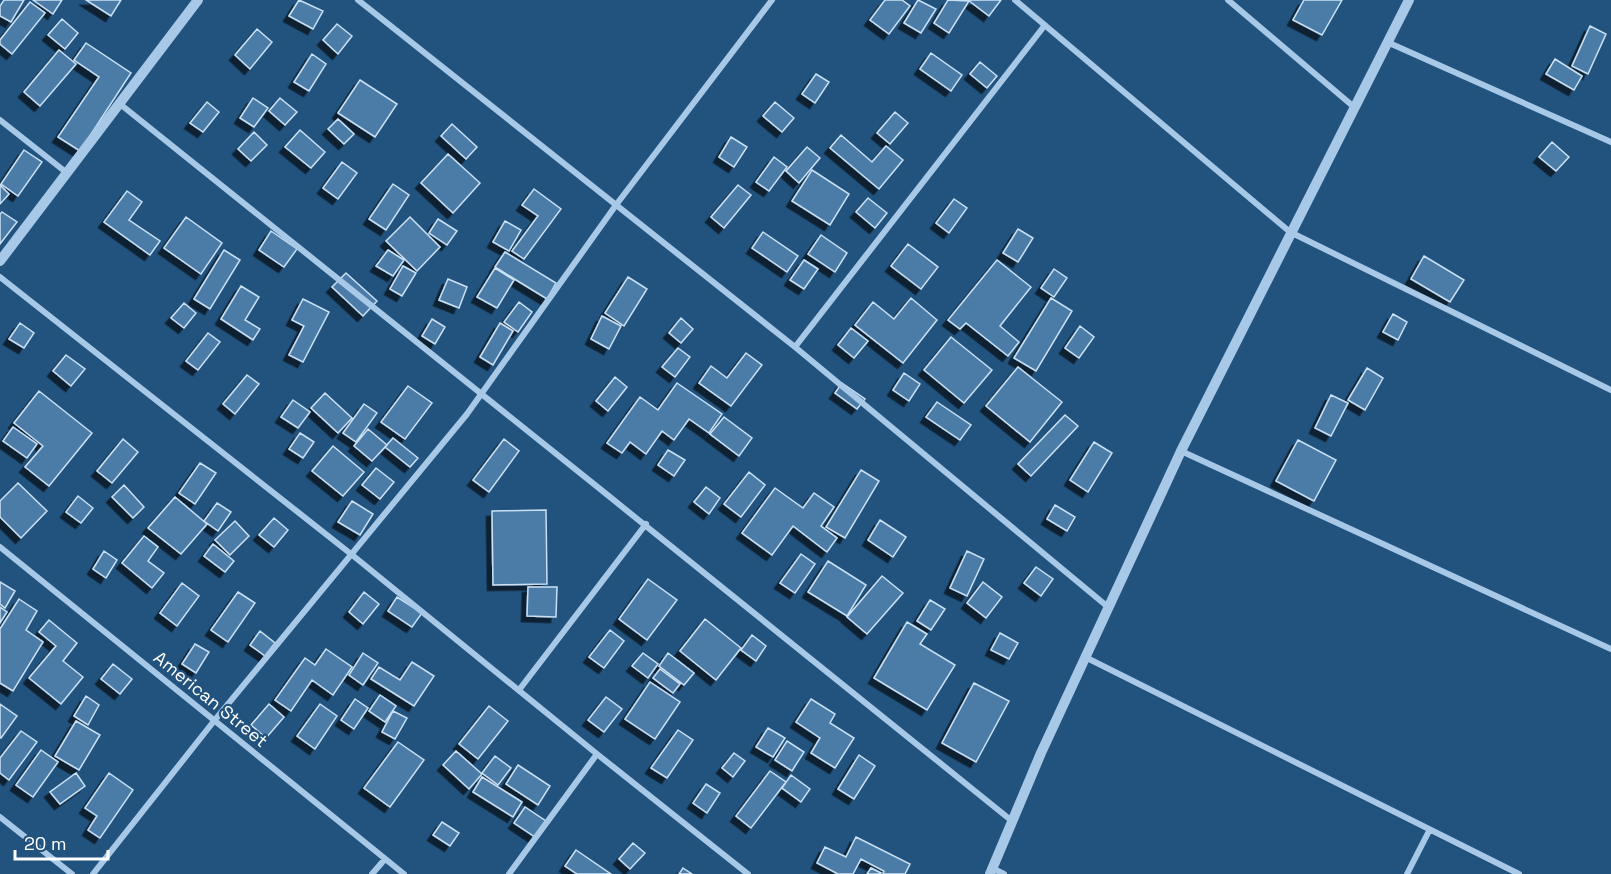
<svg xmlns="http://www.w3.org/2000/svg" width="1611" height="874" viewBox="0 0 1611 874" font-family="'Space Grotesk',sans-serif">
  <defs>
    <filter id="shadow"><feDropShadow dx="-5.5" dy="5.5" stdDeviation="0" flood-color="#0009"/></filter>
  </defs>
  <rect width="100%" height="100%" fill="#22537e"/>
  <path fill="#4b7ca7" stroke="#cae1f5" stroke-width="1.5" filter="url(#shadow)" d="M 4,0 L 24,0 L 11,22 L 0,16 L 0,6 Z
    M 33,0 L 62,0 L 53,14 Z
    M 86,0 L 121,0 L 111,16 Z
    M 299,0 L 323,11 L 313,29 L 289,16 Z
    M 885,0 L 902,0 L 910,6 L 889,34 L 870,20 Z
    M 918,0 L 936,9 L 921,33 L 904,23 Z
    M 948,0 L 969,1 L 949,33 L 934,23 Z
    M 968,0 L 1001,0 L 989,16 Z
    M 1304,0 L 1342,0 L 1322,35 L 1293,20 Z
    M 30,2 L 45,13 L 12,54 L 0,44 L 0,40 Z
    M 62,19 L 78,33 L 65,49 L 48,35 Z
    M 337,24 L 352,36 L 338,54 L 323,40 Z
    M 1590,26 L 1606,34 L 1588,74 L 1572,66 Z
    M 257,29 L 272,42 L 250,69 L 235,55 Z
    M 86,43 L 131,73 L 80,151 L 58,137 L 99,77 L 74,60 Z
    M 59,50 L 76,64 L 40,106 L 24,92 Z
    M 931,53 L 962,75 L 951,91 L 920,69 Z
    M 312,54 L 326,64 L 309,91 L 294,82 Z
    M 1555,59 L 1582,76 L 1574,90 L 1546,74 Z
    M 980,62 L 997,76 L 987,88 L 970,74 Z
    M 816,74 L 829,82 L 815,103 L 802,94 Z
    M 360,80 L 397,104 L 375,137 L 338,113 Z
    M 253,98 L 268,108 L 254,127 L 240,118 Z
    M 280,98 L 297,112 L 285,125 L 269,111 Z
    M 207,102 L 219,112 L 203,132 L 190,123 Z
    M 775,102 L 794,118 L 782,132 L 763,116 Z
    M 895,112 L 908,123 L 890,144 L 877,133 Z
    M 338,119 L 354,134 L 344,144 L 328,129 Z
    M 452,124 L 477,147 L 466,159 L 441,136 Z
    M 300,130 L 325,152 L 311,168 L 285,147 Z
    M 254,132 L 267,145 L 251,161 L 238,149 Z
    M 841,135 L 872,162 L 886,146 L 903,160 L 879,189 L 830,148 Z
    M 731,137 L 747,147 L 734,167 L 719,157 Z
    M 1552,142 L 1569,157 L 1556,171 L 1539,157 Z
    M 807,147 L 820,158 L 799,183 L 786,171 Z
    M 24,150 L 42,162 L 18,196 L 1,184 Z
    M 448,154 L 480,183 L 453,213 L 421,183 Z
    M 774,157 L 787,167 L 769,191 L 756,182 Z
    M 342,162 L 357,173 L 338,199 L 323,188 Z
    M 812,170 L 849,194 L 830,225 L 792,201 Z
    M 393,184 L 409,195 L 386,230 L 369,219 Z
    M 0,185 L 9,194 L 0,204 Z
    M 738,185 L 751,195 L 724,228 L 711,217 Z
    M 534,189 L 561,209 L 524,259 L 512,251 L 538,216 L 522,205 Z
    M 127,191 L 142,202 L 129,220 L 160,241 L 150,255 L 104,222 Z
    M 868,198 L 887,213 L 875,228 L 856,212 Z
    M 954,199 L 967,208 L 949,233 L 936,223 Z
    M 2,212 L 17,222 L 0,244 L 0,214 Z
    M 186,217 L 222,243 L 201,274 L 164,248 Z
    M 410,217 L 440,247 L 417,271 L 386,241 Z
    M 438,219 L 457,231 L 447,245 L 429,233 Z
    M 505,221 L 521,230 L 509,251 L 493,242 Z
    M 1018,229 L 1033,238 L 1018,262 L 1003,253 Z
    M 271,231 L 297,249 L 284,267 L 259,250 Z
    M 763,232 L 798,256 L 787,272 L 752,248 Z
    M 821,235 L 847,253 L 835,272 L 808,254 Z
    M 908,244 L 938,267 L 921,289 L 891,266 Z
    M 224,250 L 240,260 L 210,309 L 194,299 Z
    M 388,250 L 404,260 L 393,276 L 376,266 Z
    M 505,252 L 556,283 L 547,299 L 495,267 Z
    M 1424,256 L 1464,280 L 1450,302 L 1411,279 Z
    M 804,260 L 818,269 L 804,289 L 790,280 Z
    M 997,260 L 1031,287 L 1000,326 L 1019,342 L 1008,356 L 966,323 L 960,329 L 948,320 Z
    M 403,266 L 416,273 L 402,296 L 390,289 Z
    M 495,268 L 514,280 L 497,308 L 477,297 Z
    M 1054,269 L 1067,278 L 1054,297 L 1041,288 Z
    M 346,273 L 377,301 L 363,316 L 332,287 Z
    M 628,277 L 647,289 L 624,326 L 605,313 Z
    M 448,279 L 467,287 L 459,308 L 439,300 Z
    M 241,286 L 259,297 L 245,320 L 260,329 L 253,340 L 221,319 Z
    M 911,298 L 937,320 L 903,363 L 855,325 L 873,302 L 894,319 Z
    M 1051,298 L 1072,311 L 1036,371 L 1014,358 Z
    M 303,299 L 329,312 L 303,362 L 289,355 L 304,326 L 292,320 Z
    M 519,302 L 532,312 L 518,332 L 504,322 Z
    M 184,303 L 196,313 L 184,328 L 171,318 Z
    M 1393,314 L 1407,322 L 1398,340 L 1383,332 Z
    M 602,316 L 621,326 L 609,349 L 591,339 Z
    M 681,318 L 693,329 L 681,343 L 669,333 Z
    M 432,319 L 445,327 L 435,344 L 422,336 Z
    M 20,323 L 34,333 L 24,348 L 9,339 Z
    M 500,323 L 513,331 L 493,365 L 480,357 Z
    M 1080,326 L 1094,337 L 1079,358 L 1065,348 Z
    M 851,328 L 868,341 L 854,358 L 838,345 Z
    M 208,333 L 220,342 L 198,370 L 186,361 Z
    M 951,337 L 992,370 L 964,403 L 924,370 Z
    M 678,348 L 690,357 L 675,377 L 662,367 Z
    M 746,353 L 762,365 L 731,406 L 699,383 L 711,366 L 727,378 Z
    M 66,355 L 85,369 L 71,386 L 53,371 Z
    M 1018,367 L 1062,402 L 1030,442 L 986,406 Z
    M 1367,368 L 1383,378 L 1365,410 L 1348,400 Z
    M 904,373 L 920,384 L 909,401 L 893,390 Z
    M 247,375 L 259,384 L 235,414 L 223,404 Z
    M 615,377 L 627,387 L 608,411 L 596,401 Z
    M 677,383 L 722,414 L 709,433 L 689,419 L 674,440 L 662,431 L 646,454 L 630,442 L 622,453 L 607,443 L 640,397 L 658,410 Z
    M 842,383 L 865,399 L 857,409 L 835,393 Z
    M 408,386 L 432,403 L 405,439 L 381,422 Z
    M 39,391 L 92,433 L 49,486 L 25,467 L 43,446 L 14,423 Z
    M 325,393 L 352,418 L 338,433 L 311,408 Z
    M 1331,395 L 1348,403 L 1331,436 L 1315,428 Z
    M 293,400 L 310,412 L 298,428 L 281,417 Z
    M 937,402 L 971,425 L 960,440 L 926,417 Z
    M 364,404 L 377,413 L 356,442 L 343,433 Z
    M 1065,415 L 1078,426 L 1031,476 L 1018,464 Z
    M 724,417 L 752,438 L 739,456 L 710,434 Z
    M 13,427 L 37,444 L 27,458 L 3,441 Z
    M 368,429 L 387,445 L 372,461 L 354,446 Z
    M 300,433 L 314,442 L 303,458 L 289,449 Z
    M 393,438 L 418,458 L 410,467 L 385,447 Z
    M 123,439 L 138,452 L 112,483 L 97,471 Z
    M 504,439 L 519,451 L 489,492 L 473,480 Z
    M 1298,440 L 1336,460 L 1314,501 L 1276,481 Z
    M 1094,442 L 1112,453 L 1088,492 L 1070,480 Z
    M 333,446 L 364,472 L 343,496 L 312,471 Z
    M 668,450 L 685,460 L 674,476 L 658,465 Z
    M 200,463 L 216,473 L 195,504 L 179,493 Z
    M 376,468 L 394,482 L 380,499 L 362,485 Z
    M 861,470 L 879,481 L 845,538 L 826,527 Z
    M 749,472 L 765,485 L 741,517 L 724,504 Z
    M 18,483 L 47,511 L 21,538 L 0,517 L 0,501 Z
    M 124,485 L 144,507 L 133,518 L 112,497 Z
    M 706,487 L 720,498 L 709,514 L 694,502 Z
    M 775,488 L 803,508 L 814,493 L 834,507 L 821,526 L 837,538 L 827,552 L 793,526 L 772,555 L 742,533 Z
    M 78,496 L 93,508 L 81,523 L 66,512 Z
    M 175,497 L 207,524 L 181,554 L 148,528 Z
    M 352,501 L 373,514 L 360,535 L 338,522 Z
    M 217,503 L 231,512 L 218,531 L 204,521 Z
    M 1055,505 L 1075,517 L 1067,531 L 1047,519 Z
    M 546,510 L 547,584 L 493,585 L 492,511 Z
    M 274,518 L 288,530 L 274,547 L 259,535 Z
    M 880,520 L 906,537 L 893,557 L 868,540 Z
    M 235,521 L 249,536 L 230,555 L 215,540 Z
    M 144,536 L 158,547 L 148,561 L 164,573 L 152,588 L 122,563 Z
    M 213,544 L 234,561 L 225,572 L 204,556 Z
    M 104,551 L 117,560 L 106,578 L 93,569 Z
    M 967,551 L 984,559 L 967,596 L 950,588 Z
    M 801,554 L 815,564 L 795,593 L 780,583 Z
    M 828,561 L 866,585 L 847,616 L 808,592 Z
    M 1036,567 L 1053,579 L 1041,596 L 1024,583 Z
    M 882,576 L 903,593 L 867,634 L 847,617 Z
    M 648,579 L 677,600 L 647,640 L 619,619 Z
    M 0,582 L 15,591 L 5,608 L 0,604 Z
    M 983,582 L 1002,597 L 986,618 L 967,603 Z
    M 182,583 L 199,596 L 177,626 L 160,613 Z
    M 528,587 L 557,587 L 556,617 L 527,616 Z
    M 238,592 L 255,603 L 228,642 L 211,630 Z
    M 364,592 L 379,604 L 363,624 L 349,612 Z
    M 397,597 L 422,613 L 412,627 L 388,611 Z
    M 19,599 L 37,611 L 26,630 L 43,642 L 13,691 L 0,683 L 0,629 Z
    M 930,600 L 945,609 L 931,630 L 917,621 Z
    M 0,607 L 7,612 L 0,623 Z
    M 705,619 L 741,648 L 716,680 L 680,651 Z
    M 49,620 L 77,643 L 63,661 L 83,677 L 61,704 L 29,678 L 56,646 L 39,632 Z
    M 907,622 L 927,634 L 920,644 L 955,665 L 927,710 L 874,678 Z
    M 610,630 L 624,641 L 604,668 L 589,657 Z
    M 260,631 L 275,643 L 265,656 L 250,645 Z
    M 1000,633 L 1018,643 L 1009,659 L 991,650 Z
    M 752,635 L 766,646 L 756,661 L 741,650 Z
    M 195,644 L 209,652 L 196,673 L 182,664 Z
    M 326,649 L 352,667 L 333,695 L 312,680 L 291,711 L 275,700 L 305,658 L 315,665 Z
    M 363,653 L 378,663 L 363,685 L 349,675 Z
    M 643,653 L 658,664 L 648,678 L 632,666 Z
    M 668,653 L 694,673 L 684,685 L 659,666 Z
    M 412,662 L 434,676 L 414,706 L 371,679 L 379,667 L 400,680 Z
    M 113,664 L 132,679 L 120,694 L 101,679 Z
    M 660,669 L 680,684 L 673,693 L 653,678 Z
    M 650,682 L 680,702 L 655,739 L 625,719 Z
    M 974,683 L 1009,701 L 976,762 L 942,743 Z
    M 380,695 L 396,706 L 385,722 L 369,711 Z
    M 86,696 L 99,705 L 88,725 L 74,716 Z
    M 606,697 L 622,709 L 604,732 L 588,720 Z
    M 355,699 L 368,708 L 354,729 L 341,720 Z
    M 811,699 L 835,714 L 830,723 L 854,738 L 835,768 L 811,753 L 820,738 L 796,722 Z
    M 0,704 L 17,716 L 1,738 L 0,738 Z
    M 269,704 L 284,717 L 266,738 L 251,725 Z
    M 320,704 L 337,716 L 315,749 L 297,736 Z
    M 489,706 L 508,721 L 478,759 L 459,744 Z
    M 393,711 L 407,718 L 395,739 L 382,732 Z
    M 76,721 L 100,735 L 79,770 L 55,756 Z
    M 768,728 L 785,738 L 773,757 L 756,747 Z
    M 678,730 L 693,740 L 667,778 L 651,768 Z
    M 21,731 L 37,742 L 9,780 L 0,773 L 0,758 Z
    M 787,741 L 804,752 L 792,771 L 775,760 Z
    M 398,742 L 424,760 L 390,807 L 364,788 Z
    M 41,750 L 58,762 L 33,797 L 16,785 Z
    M 456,751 L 482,774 L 469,789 L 443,765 Z
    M 734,753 L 745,761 L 733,777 L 722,768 Z
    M 859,755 L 875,766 L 854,799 L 838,789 Z
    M 495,756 L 511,768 L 498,785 L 482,773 Z
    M 518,765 L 550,786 L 538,805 L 506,784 Z
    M 770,771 L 786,782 L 751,828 L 736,816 Z
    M 76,773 L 85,786 L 60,804 L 50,792 Z
    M 109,773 L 133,790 L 100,838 L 88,830 L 97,816 L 85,808 Z
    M 791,775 L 810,789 L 801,802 L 782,788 Z
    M 482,777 L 522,802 L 513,817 L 473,792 Z
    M 706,784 L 720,793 L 707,813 L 693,803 Z
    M 525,807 L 546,821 L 535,837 L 514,823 Z
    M 442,822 L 459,833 L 450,846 L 433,835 Z
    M 856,837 L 910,864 L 905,874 L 883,874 L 884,871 L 861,859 L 853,874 L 838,874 L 817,863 L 825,847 L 846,857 Z
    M 633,843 L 645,853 L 630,869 L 619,859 Z
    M 576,850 L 611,874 L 577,874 L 565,866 Z
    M 683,868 L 692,874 L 679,874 Z
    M 871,868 L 881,873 L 880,874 L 867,874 Z"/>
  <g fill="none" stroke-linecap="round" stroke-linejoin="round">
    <path stroke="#a7c9e7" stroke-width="6" d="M 358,0 L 795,347 L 1108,607
      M 1015,0 L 1290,232 L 1611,390
      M 1228,0 L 1354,107
      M 1387,42 L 1611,142
      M 120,104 C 417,344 716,580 1012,821
      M 0,120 L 67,173
      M 0,277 L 351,554 L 597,754 L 748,874
      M 795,347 L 1045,25
      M 1181,451 L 1611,649
      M 0,547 L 404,874
      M 1085,657 L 1519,874
      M 519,690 L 646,524
      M 0,817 L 72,874
      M 992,868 L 1004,874
      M 93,874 L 214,721 L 467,414 L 616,205 L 772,0
      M 372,874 L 385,859
      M 509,874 L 597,754
      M 1407,874 L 1429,831"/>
    <path stroke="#a7c9e7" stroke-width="10" d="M 0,261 L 198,0
      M 990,874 L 1041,753 L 1181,451 L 1409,0"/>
  </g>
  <g text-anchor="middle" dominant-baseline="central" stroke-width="4.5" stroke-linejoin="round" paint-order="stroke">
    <g font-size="18" fill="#fff" stroke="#22537e">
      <text transform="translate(211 699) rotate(39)">American Street</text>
    </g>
  </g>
  <path d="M15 850v9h93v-9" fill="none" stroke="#ffffff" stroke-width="3"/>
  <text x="24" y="850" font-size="18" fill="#ffffff" stroke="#22537e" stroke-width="4.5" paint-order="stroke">20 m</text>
</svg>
